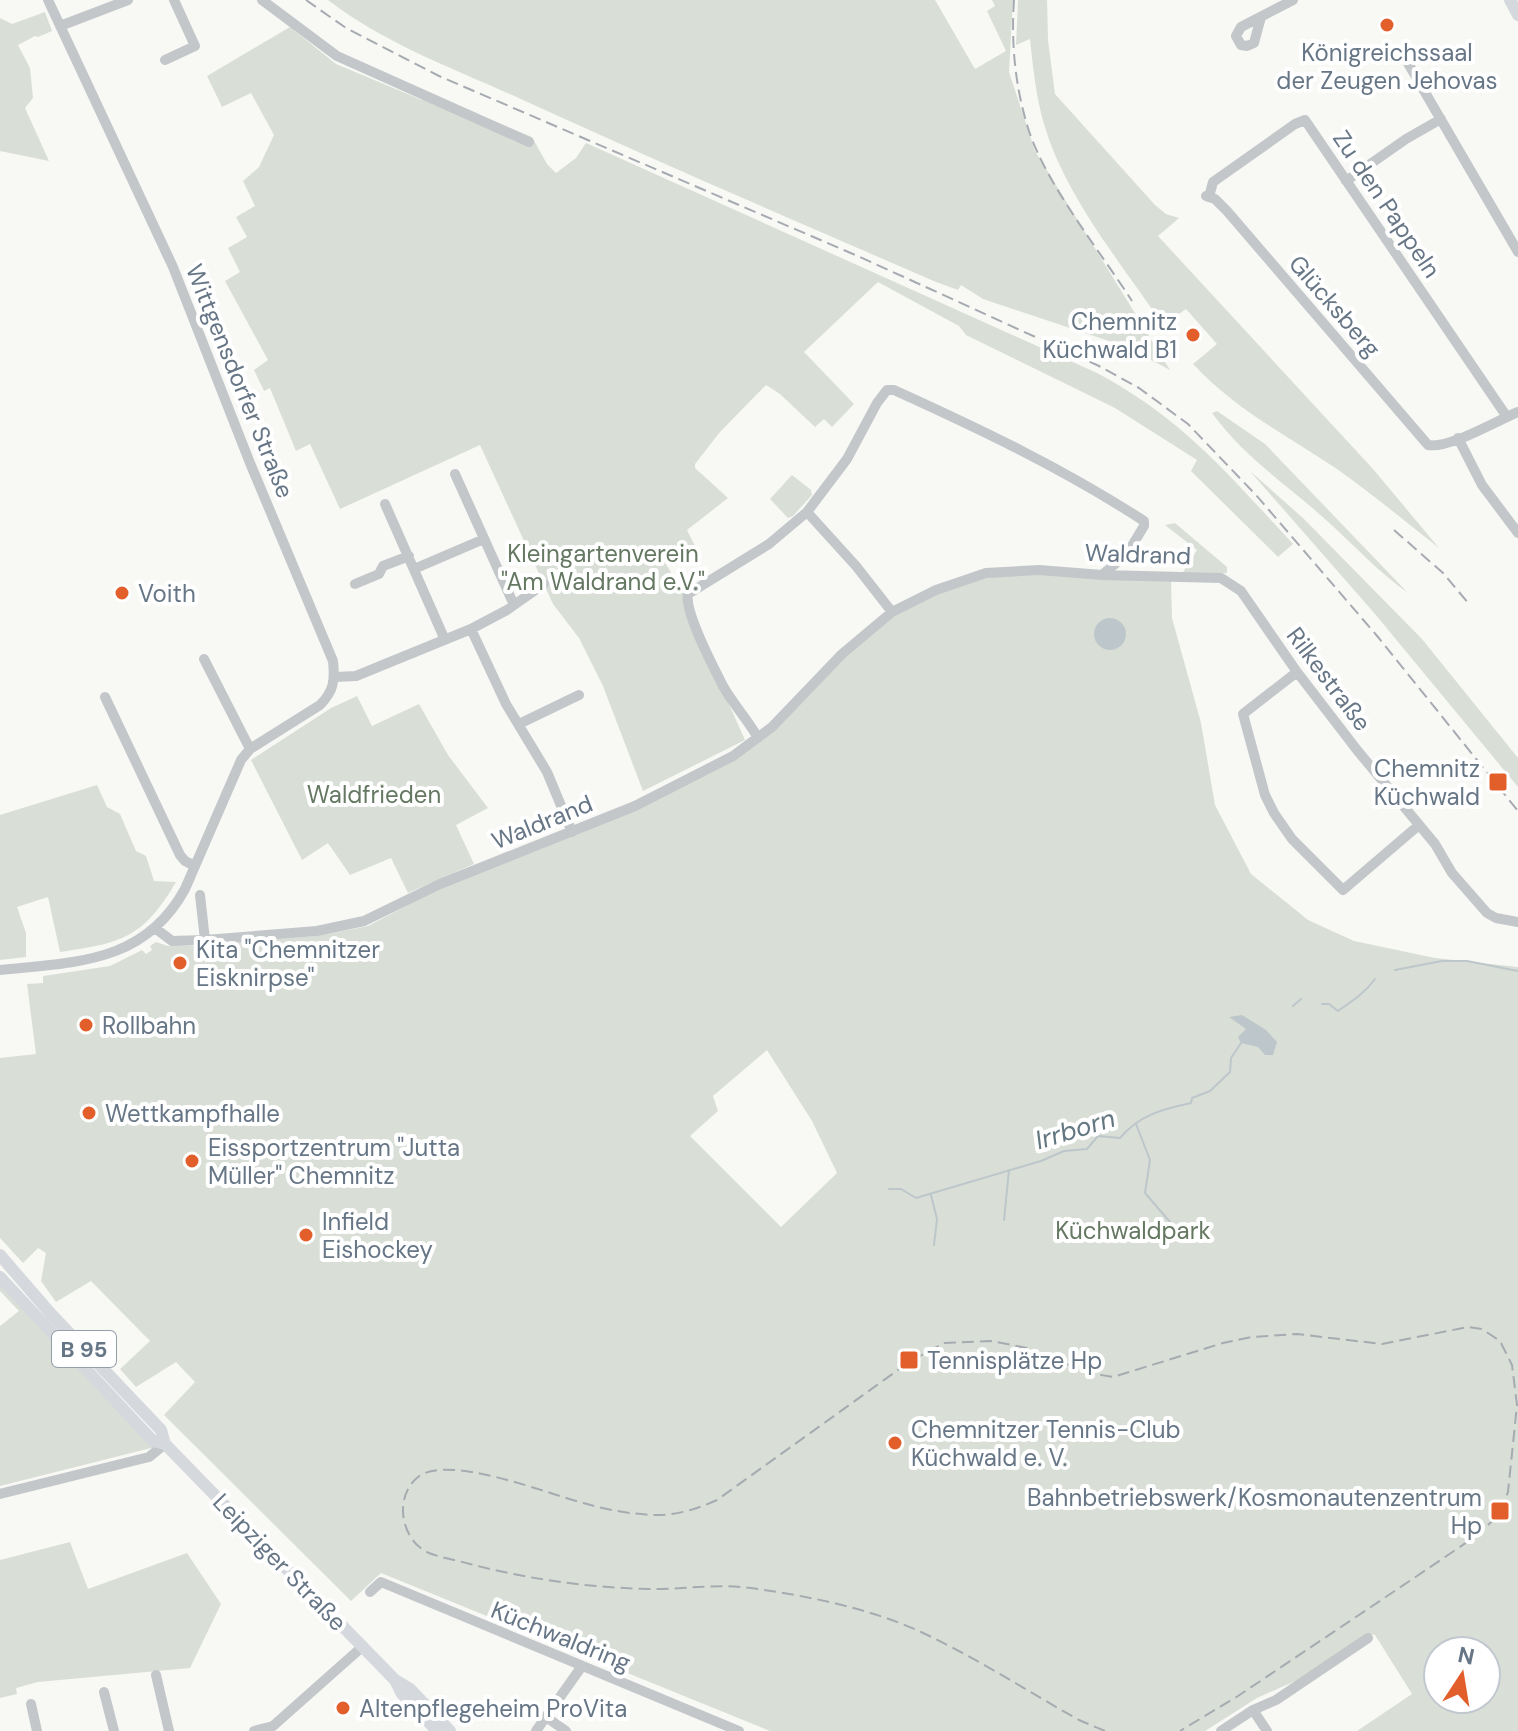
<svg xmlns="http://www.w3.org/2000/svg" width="1518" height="1731" viewBox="0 0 1518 1731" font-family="'DM Sans',sans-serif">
  <rect width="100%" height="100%" fill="#f8f8f5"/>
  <path fill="#d9dfd6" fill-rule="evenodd" d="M 328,0 L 935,0 L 975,69 L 1006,51 L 987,11 L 995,6 L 992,0 L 1013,0 L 1009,72 L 1035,151 L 1170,370 L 1127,347 L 983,299 L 961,285 L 958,290 L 936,282 C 798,222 660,163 523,100 C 457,70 385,44 328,0 Z
    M 1018,0 L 1047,0 L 1048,40 L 1055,94 L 1155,205 L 1166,214 L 1179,218 L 1158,236 L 1373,469 L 1439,548 C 1405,521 1372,494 1337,469 C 1286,435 1236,410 1193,364 L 1217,344 L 1186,309 L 1163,325 C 1121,263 1065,196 1044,124 C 1036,97 1033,67 1030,39 L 1016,45 Z
    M 45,12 L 52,31 L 38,37 L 35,36 L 18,45 L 30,68 L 33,98 L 25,108 L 49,161 L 0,151 L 0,18 L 12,24 Z
    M 290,27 L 336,64 L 422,100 L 425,92 L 532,137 L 547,164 L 556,173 L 576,158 L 586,143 L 1097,373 C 1182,418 1229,475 1293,544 L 1278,557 L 1191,471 L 1197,460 L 1115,408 L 966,335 L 959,326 L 878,282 L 804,352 L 854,404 L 832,427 L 824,419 L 815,427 L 780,394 L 766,385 L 720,432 L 695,464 L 695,468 L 728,498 L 687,530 L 696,548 L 666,564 L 683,593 L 701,642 L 745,740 L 643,791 L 603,686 L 579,638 L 553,604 L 480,445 L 340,509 L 310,444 L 296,451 L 270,388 L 264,391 L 254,370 L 268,360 L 225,281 L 240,272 L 228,248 L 247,237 L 236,217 L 255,206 L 243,181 L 259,167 L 274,135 L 251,93 L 222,107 L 207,76 Z
    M 1217,411 L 1265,444 L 1408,593 C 1378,572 1353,544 1325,519 C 1285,483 1245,458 1212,413 Z
    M 1250,471 L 1304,519 L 1422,639 L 1518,758 L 1518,787 L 1375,614 Z
    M 792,475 L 811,490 L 812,495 L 793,516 L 788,518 L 770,499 Z
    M 1175,523 L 1227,567 L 1227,573 L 1182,574 L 1197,550 L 1165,525 Z
    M 1040,572 L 1171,578 L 1172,618 L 1201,723 L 1215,805 L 1251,874 L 1308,920 L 1354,941 L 1435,958 L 1518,967 L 1518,1731 L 1357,1731 L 1412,1694 L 1375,1635 L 1367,1634 L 1302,1678 L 1257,1698 L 1205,1731 L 770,1731 L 381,1573 L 351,1601 L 164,1415 L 195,1382 L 176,1362 L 136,1387 L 120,1369 L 150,1341 L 91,1281 L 56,1302 L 41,1281 L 46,1253 L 38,1248 L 23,1263 L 0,1238 L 0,1058 L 36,1054 L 27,984 L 43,983 L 43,976 L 110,966 L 142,950 L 146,954 L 152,950 L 150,946 L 156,942 L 168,946 L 198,946 L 200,956 L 218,957 L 217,944 L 317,936 L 368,926 L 437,890 L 734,760 L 821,676 L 891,614 L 936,593 L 987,576 ZM 767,1050 L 812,1121 L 837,1173 L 781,1227 L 690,1136 L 718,1111 L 713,1096 ZM 1438,1651 L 1486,1651 L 1486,1699 L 1438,1699 Z
    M 357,696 L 372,726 L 419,704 L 448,755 L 488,808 L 456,825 L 474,864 L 408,893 L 391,858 L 350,875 L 328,843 L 302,860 L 251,760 L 331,708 Z
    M 97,785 L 107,807 L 120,814 L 136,851 L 146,856 L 154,881 L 176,882 C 143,938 122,943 60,952 L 48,897 L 17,907 L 26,933 L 26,957 L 0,960 L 0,815 Z
    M 0,1282 L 155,1447 L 0,1486 L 0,1326 L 19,1311 L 0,1291 Z
    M 70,1542 L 88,1589 L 187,1553 L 221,1604 L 190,1668 L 38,1682 L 16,1688 L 17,1694 L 0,1698 L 0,1560 Z"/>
  <path fill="#bdc7cb" d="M1094 634a16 16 0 1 1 32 0a16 16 0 1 1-32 0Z
    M 1242,1015 L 1266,1030 L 1277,1042 L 1273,1055 L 1265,1055 L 1258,1047 L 1241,1043 L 1238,1037 L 1246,1029 L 1229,1017 Z"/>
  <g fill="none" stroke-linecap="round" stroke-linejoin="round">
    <path stroke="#bdc7cb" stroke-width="2" d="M 1395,970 L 1442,961 L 1467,961 L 1518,971
      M 1322,1004 L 1329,1004 L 1338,1011 C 1352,1001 1364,994 1375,979
      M 1293,1006 L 1301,999
      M 1136,1124 L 1150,1160 L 1145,1193 L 1170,1222
      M 889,1189 L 901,1189 L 916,1198 L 1041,1161 L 1064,1151 L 1087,1149 L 1098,1136 L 1120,1138 C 1139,1115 1163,1109 1191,1103 L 1192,1098 L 1210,1091 L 1230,1072 L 1231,1058 L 1241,1043
      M 931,1195 L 937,1219 L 934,1245
      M 1004,1220 L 1009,1170"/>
    <path stroke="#c3c7ca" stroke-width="10" d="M 262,0 L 337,56 L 529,142
      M 1261,17 L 1254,43 L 1247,46 L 1241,45 L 1236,36 L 1241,27 L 1293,0
      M 60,26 L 128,0
      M 1405,58 L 1518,252
      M 165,60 L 195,46 L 174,0
      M 1346,181 L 1406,139 L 1441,119
      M 1206,196 L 1215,199 L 1227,211 L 1428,445 C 1449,449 1496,421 1518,412
      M 1209,197 L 1213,182 L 1295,124 L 1305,120 L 1507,417
      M 1458,438 L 1482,485 L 1518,533
      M 455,474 L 514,605
      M 385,504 L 445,640
      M 807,512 L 856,566 L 892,612
      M 414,569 L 484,539
      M 355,584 L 379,574 L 383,566 L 409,556
      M 471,629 L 506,704 L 547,772 L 572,832
      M 204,659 L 250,749
      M 1297,672 L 1243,714 L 1265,795 L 1274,813 L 1292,839 L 1343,890 L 1419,825
      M 335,677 L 356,676 L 471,629 L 507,610 L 544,584
      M 105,697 L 180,855 L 185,861 L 195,866
      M 519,724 L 579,695
      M 758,738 C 748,720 733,704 723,686 C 714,668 684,612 688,594 L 769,544 L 807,512 L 847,459 L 877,403 L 887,390 L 894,390 C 980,429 1064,469 1144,521 L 1144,526 L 1127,554 L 1102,575
      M 200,895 L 205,940
      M 155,928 L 172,941 L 205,940 L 317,931 L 364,921 L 440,884 L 635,806 L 733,756 L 772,727 L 842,654 L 892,612 L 936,590 L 986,573 L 1039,570 L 1102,575 L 1221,578 L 1241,591 L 1297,672 L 1357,750 L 1435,844 L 1452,873 L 1487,913 L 1496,918 L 1518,922
      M 0,970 C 75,962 144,964 185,889 L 241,760 L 250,749 L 320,705 C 334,691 335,680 333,661 L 250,463 L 173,267 L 48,0
      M 0,1494 L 149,1457 L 165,1444
      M 370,1592 L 381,1582 L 739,1731
      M 156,1675 L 169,1731
      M 104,1692 L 114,1731
      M 31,1704 L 37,1731
      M 1253,1710 L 1267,1731
      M 546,1717 L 566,1731
      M 254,1731 L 273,1726 L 362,1647
      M 536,1731 L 582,1666
      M 1221,1731 L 1253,1710 L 1276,1700 L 1368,1638"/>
    <path stroke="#d5d9dd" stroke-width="12" d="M 1510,0 L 1518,15
      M 0,1255 L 51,1314 L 161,1430 L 165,1444 L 395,1680 L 410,1689 L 450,1731
      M 0,1277 L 153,1441 L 165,1444
      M 395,1680 L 402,1694 L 437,1731"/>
    <path stroke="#a6abb1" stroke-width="2" stroke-dasharray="12 6" stroke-linecap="butt" d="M 306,0 L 346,28 L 439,76 L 860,257 L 1099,366 L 1139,388 L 1188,424 L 1256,495 L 1378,637 L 1518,811
      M 1014,0 C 1011,43 1015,86 1028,128 C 1045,183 1100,251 1132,301
      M 1394,530 L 1443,573 L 1469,604
      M 1105,1731 L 1079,1720 C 1027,1691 975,1657 921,1632 C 869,1608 808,1596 751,1588 C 721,1584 692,1588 661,1589 C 597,1589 531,1580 470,1564 C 456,1560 442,1558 429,1553 C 401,1541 393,1497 418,1477 C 449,1453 550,1495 587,1504 C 608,1510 631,1514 653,1515 C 675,1516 697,1509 717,1500 L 909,1362 L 944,1343 L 991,1341 L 1027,1348 L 1089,1373 L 1113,1377 L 1223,1343 L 1252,1337 L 1297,1334 L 1382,1344 L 1468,1327 L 1482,1329 L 1500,1341 L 1512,1365 L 1517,1405 L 1508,1492 L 1498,1516 L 1476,1536 L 1417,1576 L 1238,1696 L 1180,1731"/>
  </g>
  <g fill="#e25f2b" stroke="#fff" stroke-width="3">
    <circle cx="1387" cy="25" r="8"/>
    <circle cx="1193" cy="335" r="8"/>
    <circle cx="122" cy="593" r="8"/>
    <rect x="1488" y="772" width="20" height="20" rx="4"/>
    <circle cx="180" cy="963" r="8"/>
    <circle cx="86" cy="1025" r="8"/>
    <circle cx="89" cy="1113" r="8"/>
    <circle cx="192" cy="1161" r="8"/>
    <circle cx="306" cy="1235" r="8"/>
    <rect x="899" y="1350" width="20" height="20" rx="4"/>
    <circle cx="895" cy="1443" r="8"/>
    <rect x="1490" y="1501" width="20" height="20" rx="4"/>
    <circle cx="343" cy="1708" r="8"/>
  </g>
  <g text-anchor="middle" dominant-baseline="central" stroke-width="8" stroke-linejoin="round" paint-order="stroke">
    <rect fill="#fff" stroke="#959faa" stroke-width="2" x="52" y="1331" width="64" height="36" rx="6"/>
    <g font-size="22" font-weight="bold" fill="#677686">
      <text x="84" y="1349">B 95</text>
    </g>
    <g font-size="24" fill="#677686" stroke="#fff" text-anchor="start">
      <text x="1387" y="52" text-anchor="middle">Königreichssaal<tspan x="1387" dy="28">der Zeugen Jehovas</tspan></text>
      <text x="1177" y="321" text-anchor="end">Chemnitz<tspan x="1177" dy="28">Küchwald B1</tspan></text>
      <text x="138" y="593">Voith</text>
      <text x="1480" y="768" text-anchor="end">Chemnitz<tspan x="1480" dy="28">Küchwald</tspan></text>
      <text x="196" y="949">Kita "Chemnitzer<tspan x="196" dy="28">Eisknirpse"</tspan></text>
      <text x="102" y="1025">Rollbahn</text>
      <text x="105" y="1113">Wettkampfhalle</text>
      <text x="208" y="1147">Eissportzentrum "Jutta<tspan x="208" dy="28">Müller" Chemnitz</tspan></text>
      <text x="322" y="1221">Infield<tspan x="322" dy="28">Eishockey</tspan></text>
      <text x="927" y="1360">Tennisplätze Hp</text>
      <text x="911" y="1429">Chemnitzer Tennis-Club<tspan x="911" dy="28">Küchwald e. V.</tspan></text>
      <text x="1482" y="1497" text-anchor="end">Bahnbetriebswerk/Kosmonautenzentrum<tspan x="1482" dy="28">Hp</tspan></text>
      <text x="359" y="1708">Altenpflegeheim ProVita</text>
    </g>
    <g font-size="24" fill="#677686" stroke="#fff">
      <text transform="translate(1387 204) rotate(56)">Zu den Pappeln</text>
      <text transform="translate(1335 306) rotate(49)">Glücksberg</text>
      <text transform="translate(240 381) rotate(68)">Wittgensdorfer Straße</text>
      <text transform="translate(1138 554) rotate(2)">Waldrand</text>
      <text transform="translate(1329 679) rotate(53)">Rilkestraße</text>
      <text transform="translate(542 822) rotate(-22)">Waldrand</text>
      <text transform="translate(280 1562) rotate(46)">Leipziger Straße</text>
      <text transform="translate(561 1636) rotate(22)">Küchwaldring</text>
    </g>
    <g font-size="24" fill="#657862" stroke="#fff">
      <text x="603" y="553">Kleingartenverein<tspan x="603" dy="28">"Am Waldrand e.V."</tspan></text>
      <text x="374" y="794">Waldfrieden</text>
      <text x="1133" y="1230">Küchwaldpark</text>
    </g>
    <g font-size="26" font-style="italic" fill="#637781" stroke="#fff">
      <text transform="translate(1075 1129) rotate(-17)">Irrborn</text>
    </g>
  </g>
  <g transform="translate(1462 1675) rotate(12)"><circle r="38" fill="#ffffff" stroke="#c2c8cf" stroke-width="2"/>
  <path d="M0-6L14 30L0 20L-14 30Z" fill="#e25f2b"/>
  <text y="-12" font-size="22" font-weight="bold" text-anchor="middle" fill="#677686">N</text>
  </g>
</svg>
